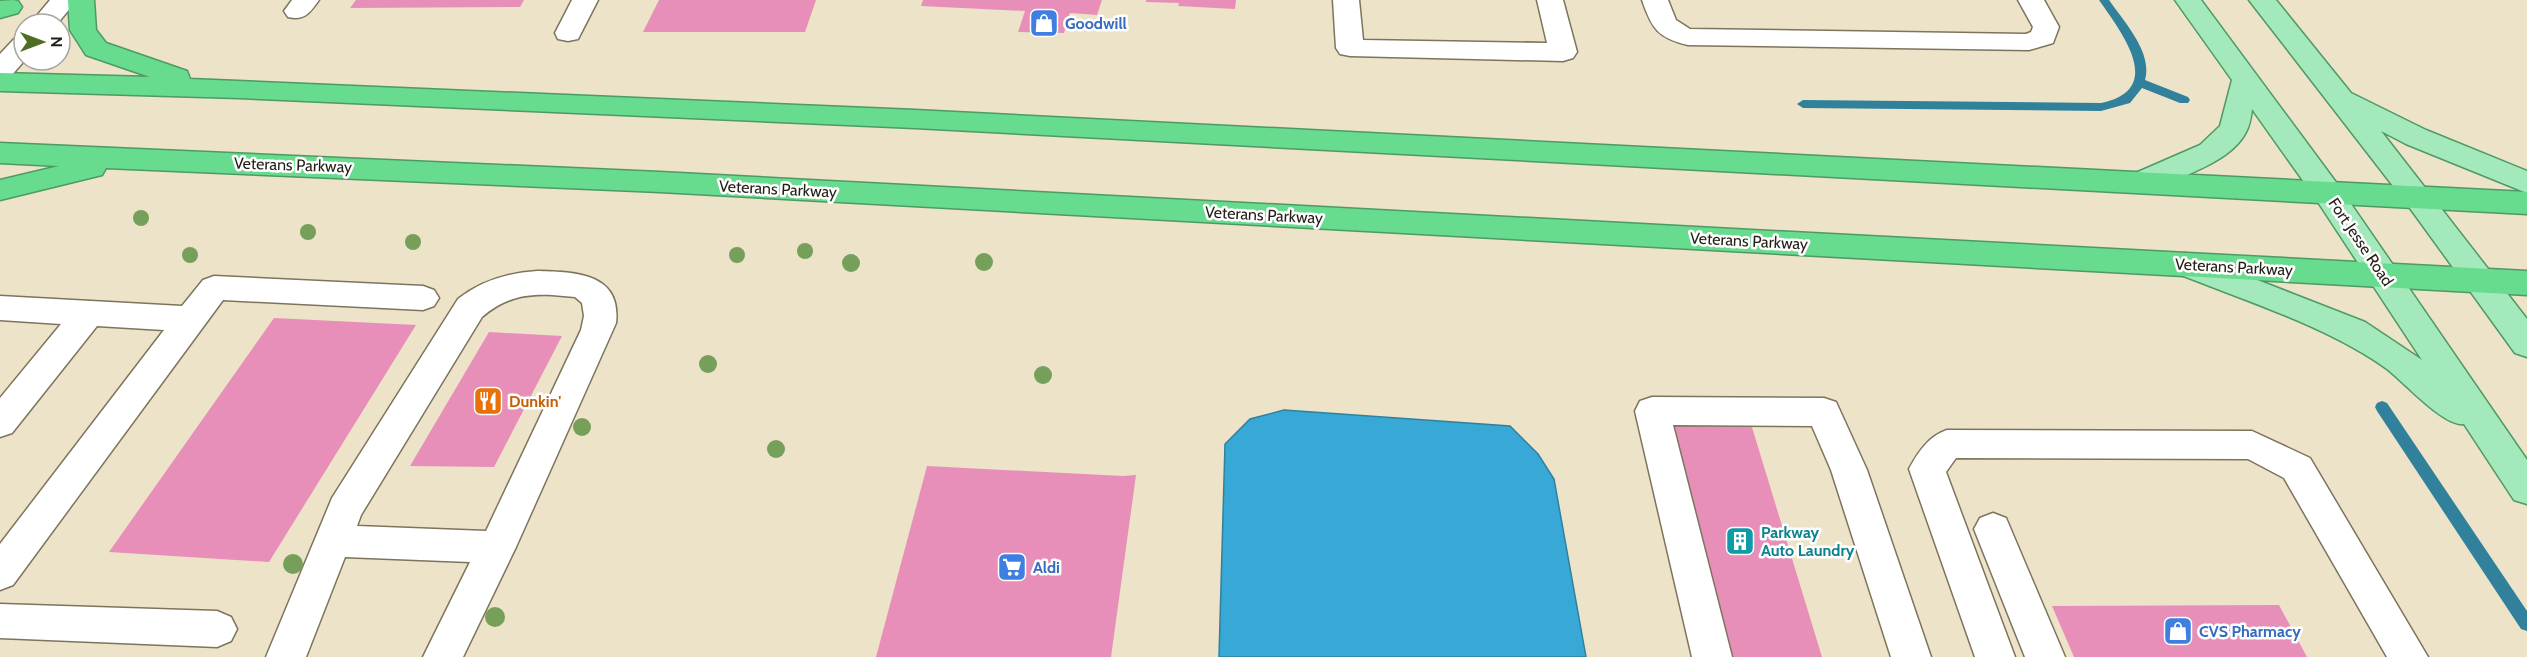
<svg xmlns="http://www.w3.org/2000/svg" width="2527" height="657" viewBox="0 0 2527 657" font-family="Cabin,sans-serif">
  <rect width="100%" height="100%" fill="#ece3c8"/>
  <path fill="#38a9d6" stroke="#31809c" stroke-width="1.5" d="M 1284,410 L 1510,426 L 1538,454 L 1554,479 L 1586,657 L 1219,657 L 1225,444 L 1250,419 Z"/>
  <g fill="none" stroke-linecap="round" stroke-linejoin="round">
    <path fill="#31809c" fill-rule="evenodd" d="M 2099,0 L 2109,0 C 2124,22 2153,52 2145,80 L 2188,97 L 2190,100 L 2188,103 L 2180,103 L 2142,88 L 2130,103 L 2101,111 L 1803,108 L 1797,104 L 1803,100 L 2101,103 C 2167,89 2121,32 2099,0 Z
      M 2382,401 L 2387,403 L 2527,611 L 2527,631 L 2521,629 L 2377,411 L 2375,407 L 2377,403 Z"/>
  </g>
  <path fill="#e78fb9" d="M 356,0 L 524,0 L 520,7 L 350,8 Z
    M 659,0 L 816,0 L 805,32 L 643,32 Z
    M 923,0 L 1102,0 L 1097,15 L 1070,13 L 1064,33 L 1018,32 L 1025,11 L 921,6 Z
    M 1146,0 L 1236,0 L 1235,9 L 1178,6 L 1179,3 L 1146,2 Z
    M 274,318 L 416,325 L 269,562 L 109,552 Z
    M 489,332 L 562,336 L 494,467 L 410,466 Z
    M 1751,424 L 1822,657 L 1723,657 L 1663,425 Z
    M 927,466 L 1123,476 L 1136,475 L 1111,657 L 876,657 Z
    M 2279,605 L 2307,657 L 2074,657 L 2052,606 Z"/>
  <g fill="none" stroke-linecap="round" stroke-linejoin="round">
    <g stroke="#7d745d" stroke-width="3">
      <path id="minor" d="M 50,0 L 77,0 L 57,24 L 30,24 Z
        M 292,0 L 319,0 C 310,13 304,21 288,17 L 284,11 Z
        M 572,0 L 598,0 L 578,39 L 568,41 L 558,39 L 555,33 Z
        M 1333,0 L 1359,0 L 1363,40 L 1547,43 L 1537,0 L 1563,0 L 1577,52 L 1573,58 L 1563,61 L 1350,56 L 1340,54 L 1336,48 Z
        M 1642,0 L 1668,0 L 1676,20 L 1690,29 L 2026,34 L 2031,32 L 2033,27 L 2018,0 L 2044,0 L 2059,27 L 2053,43 L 2029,50 L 1688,45 C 1658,38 1652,29 1642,0 Z
        M 24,37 L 25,60 L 10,77 L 0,80 L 0,54 L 14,39 Z
        M 537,271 C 573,272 622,272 616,323 L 516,547 L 463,657 L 423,657 L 470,562 L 345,557 L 306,657 L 266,657 L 332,498 L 458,299 C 482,280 508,273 537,271 ZM 552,295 L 575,297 L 582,303 L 584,316 L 581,330 L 486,531 L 357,526 L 361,515 L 482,317 C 504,298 524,294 552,295 Z
        M 214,276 L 423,286 L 434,290 L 439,298 L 434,306 L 423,310 L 223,300 L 13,585 L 0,590 L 0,544 L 164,330 L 97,326 L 12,433 L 0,437 L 0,398 L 61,324 L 0,320 L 0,296 L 182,306 L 203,280 Z
        M 1652,397 L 1824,398 L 1836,402 L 1867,470 L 1931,657 L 1891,657 L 1831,470 L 1812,426 L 1673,425 L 1732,657 L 1692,657 L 1635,411 L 1640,401 Z
        M 1947,430 L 2252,431 L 2310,458 L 2428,657 L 2387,657 L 2284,478 L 2248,459 L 1956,458 L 1946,472 L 2015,657 L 1975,657 L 1909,469 C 1918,452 1929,436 1947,430 Z
        M 1993,513 L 2006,518 L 2065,657 L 2025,657 L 1974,529 L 1980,518 Z
        M 0,604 L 217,611 L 231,617 L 237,629 L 231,641 L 217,647 L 0,638 Z"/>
    </g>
    <g stroke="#4f9964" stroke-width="3">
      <path id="major" d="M 2175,0 L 2201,0 L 2338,185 L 2527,460 L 2527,504 L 2514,500 L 2464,424 C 2444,427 2404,382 2387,369 C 2328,326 2242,300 2174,272 L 2169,264 L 2174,256 L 2185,253 L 2196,256 L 2365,322 L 2422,360 L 2316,199 L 2252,109 C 2251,117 2250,125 2246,132 C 2231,162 2182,176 2153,189 L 2142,192 L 2131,189 L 2127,182 L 2131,175 L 2200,145 L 2220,126 L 2232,80 Z
        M 2249,0 L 2276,0 L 2351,93 L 2426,130 L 2527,171 L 2527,193 L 2406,144 L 2381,131 L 2527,319 L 2527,357 L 2515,353 L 2407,204 Z"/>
    </g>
    <g stroke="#4f9964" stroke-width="3">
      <path id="highway" d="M 13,0 L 18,1 L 22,7 L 18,13 L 0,18 L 0,1 Z
        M 68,0 L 94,0 L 96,30 L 106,43 L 187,71 L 190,79 L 915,110 L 2527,192 L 2527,214 L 915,128 L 239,98 L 0,91 L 0,73 L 150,77 L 86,55 L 70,30 Z
        M 0,143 L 660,172 L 2527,271 L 2527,295 L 660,192 L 106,168 L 102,175 L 0,200 L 0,180 L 59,166 L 0,163 Z"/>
    </g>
    <use href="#minor" fill="#fff" fill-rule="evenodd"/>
    <use href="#major" fill="#a4e9bb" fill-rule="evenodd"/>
    <use href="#highway" fill="#67db8e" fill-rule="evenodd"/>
  </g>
  <g fill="#769f5a">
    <circle cx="141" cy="218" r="8"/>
    <circle cx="308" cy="232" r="8"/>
    <circle cx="413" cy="242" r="8"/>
    <circle cx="805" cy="251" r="8"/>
    <circle cx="190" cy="255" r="8"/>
    <circle cx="737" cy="255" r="8"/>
    <circle cx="984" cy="262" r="9"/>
    <circle cx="851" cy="263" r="9"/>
    <circle cx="708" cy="364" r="9"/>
    <circle cx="1043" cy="375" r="9"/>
    <circle cx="582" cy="427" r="9"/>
    <circle cx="776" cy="449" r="9"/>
    <circle cx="293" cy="564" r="10"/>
    <circle cx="495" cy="617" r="10"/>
  </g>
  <defs>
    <g id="shop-square" transform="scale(1.5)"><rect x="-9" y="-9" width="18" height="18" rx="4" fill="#3f7fe0" stroke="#fff"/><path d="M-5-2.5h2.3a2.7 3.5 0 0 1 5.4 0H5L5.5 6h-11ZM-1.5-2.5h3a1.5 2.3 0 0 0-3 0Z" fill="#fff"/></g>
    <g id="restaurant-square" transform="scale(1.5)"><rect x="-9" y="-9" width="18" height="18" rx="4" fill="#e8710a" stroke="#fff"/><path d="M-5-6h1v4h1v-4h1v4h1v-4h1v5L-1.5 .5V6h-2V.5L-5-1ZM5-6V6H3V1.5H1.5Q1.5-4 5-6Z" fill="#fff"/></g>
    <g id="building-square" transform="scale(1.5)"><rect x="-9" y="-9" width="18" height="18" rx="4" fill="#0f9aa8" stroke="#fff"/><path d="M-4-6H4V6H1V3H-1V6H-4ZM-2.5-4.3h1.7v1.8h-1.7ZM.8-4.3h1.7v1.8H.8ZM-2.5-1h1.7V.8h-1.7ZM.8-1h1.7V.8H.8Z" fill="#fff"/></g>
    <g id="supermarket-square" transform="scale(1.5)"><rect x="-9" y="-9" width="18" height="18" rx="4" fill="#3f7fe0" stroke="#fff"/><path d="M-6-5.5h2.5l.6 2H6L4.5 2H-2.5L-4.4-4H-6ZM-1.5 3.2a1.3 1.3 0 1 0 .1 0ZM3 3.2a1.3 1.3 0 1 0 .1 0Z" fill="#fff"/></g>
  </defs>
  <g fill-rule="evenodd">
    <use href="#shop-square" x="1044" y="23"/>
    <use href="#restaurant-square" x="488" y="401"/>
    <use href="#building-square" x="1740" y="541"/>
    <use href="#supermarket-square" x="1012" y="567"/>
    <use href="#shop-square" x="2178" y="631"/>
  </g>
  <g text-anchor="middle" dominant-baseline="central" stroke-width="5" stroke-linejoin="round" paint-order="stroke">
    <g font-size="16" font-weight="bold" fill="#366cbe" stroke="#fff" text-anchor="start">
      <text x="1065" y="23">Goodwill</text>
      <text x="1033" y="567">Aldi</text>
      <text x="2199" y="631">CVS Pharmacy</text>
    </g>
    <g font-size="16" fill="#221f15" stroke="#fff">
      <text transform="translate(293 165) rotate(2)">Veterans Parkway</text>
      <text transform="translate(778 189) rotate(3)">Veterans Parkway</text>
      <text transform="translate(1264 215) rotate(3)">Veterans Parkway</text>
      <text transform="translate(1749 241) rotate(3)">Veterans Parkway</text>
      <text transform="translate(2361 242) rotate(56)">Fort Jesse Road</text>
      <text transform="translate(2234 267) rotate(3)">Veterans Parkway</text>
    </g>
    <g font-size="16" font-weight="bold" fill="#c56008" stroke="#fff" text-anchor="start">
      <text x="509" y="401">Dunkin'</text>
    </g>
    <g font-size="16" font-weight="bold" fill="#0d838f" stroke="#fff" text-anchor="start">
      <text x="1761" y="532">Parkway<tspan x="1761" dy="18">Auto Laundry</tspan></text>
    </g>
  </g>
  <g transform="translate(42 42) rotate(90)"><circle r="28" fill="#ffffff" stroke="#a7a5a1" stroke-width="1.5"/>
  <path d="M0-4.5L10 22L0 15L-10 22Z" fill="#4e6e24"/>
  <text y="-9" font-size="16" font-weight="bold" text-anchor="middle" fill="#221f15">N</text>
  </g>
</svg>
